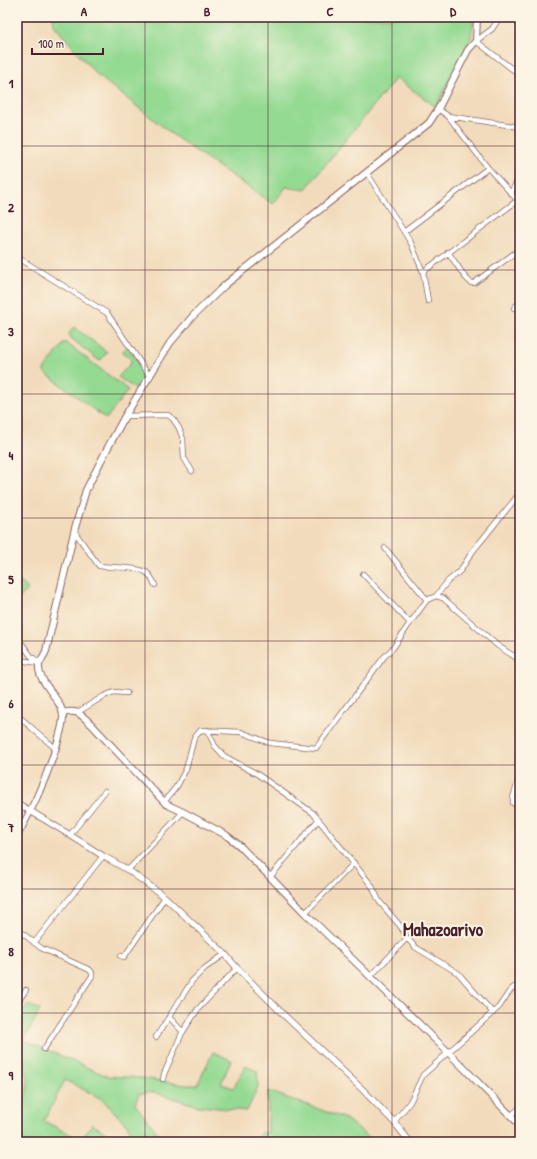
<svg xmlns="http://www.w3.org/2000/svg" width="537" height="1159" viewBox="0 0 537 1159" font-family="'Patrick Hand',sans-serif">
  <rect width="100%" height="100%" fill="#fcf5e5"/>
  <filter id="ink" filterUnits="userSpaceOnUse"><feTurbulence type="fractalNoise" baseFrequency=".025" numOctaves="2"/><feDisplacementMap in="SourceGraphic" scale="8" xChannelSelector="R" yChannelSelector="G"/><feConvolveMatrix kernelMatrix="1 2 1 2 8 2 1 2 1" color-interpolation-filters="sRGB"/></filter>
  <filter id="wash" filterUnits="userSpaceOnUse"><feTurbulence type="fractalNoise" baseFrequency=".012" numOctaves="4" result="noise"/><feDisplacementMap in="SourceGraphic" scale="16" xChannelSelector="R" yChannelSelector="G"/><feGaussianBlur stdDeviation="0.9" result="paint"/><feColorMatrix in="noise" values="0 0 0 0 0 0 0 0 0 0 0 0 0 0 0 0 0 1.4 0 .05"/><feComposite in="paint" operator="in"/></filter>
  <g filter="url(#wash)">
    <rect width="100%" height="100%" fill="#f2dbbc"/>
    <path fill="#94da93" stroke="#6f7c5f" d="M 53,17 L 474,17 L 471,38 L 436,107 L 396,78 L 305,190 L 286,187 L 273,204 L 177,138 L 96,74 L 53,24 Z
      M 74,327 L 107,352 L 101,360 L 98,360 L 71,338 L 69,334 Z
      M 65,342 L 128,390 L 106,419 L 43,371 Z
      M 128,346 L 147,376 L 138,391 L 118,377 L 131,363 L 131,359 L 122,352 Z
      M 17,579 L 28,589 L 17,601 Z
      M 29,1005 L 40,1010 L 24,1040 L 107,1076 L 142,1078 L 184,1085 L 197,1085 L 213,1052 L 231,1060 L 221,1084 L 234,1088 L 245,1066 L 257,1071 L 258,1086 L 247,1111 L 198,1106 L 153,1092 L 139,1094 L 135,1104 L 160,1136 L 178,1142 L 137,1142 L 128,1126 L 102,1099 L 65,1080 L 44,1121 L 81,1140 L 92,1124 L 111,1136 L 113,1142 L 17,1142 L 17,1126 L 23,1115 L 28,1080 L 23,1069 L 17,1065 L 17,1012 Z
      M 268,1091 L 346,1119 L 374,1142 L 258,1142 L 260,1133 L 268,1133 Z"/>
  </g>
  <g filter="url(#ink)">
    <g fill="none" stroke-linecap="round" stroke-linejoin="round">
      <g stroke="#85615e" stroke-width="6">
        <path id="minor" d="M 500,17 L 492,29 L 476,41 L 520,75
          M 438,109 L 448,116 L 520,127
          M 448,116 L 488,168 L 520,203
          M 367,173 L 411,243 L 423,272 L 428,301
          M 511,193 L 520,175
          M 404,232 L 488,168
          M 448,252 L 465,277 L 471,283 L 474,283 L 520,249
          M 17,257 L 107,313 L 150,377
          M 423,272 L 518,200
          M 514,308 L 520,302
          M 518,339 L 520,337
          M 125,416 L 168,415 L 173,419 L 179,428 L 183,439 L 184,458 L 192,471
          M 74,531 L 99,566 C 112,568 135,566 146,572 C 150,575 153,580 155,585
          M 385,548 L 427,600
          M 363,574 L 410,623
          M 436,596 L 443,598 L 498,646 L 520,660
          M 17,637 L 31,656 L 40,663
          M 17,660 L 40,663
          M 78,712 L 104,696 L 114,692 L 127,693
          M 17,715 L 55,748
          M 207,730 L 215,746 L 224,756 L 257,774 L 313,813 L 372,886 L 379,901 L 401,927 L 407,938 L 370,977
          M 520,775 L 513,798 L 513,803 L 516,805 L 520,804
          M 164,802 L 177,786 L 186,769 L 194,738 L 201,730 L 241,732 L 270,743 L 316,748 L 384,657 L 393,648 L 410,623 L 427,600 L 436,596 L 448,581 L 460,571 L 473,551 L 520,493
          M 70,835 L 105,791
          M 128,870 L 183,812
          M 270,877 L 319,819
          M 305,913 L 354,863
          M 17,929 L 41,948 L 90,970 L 92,973 L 92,976 L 44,1049
          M 407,938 L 415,947 L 458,973 L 493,1013
          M 34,943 L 103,856
          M 121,956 L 124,957 L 165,897
          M 17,1002 L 19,1000 L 26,990
          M 169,1017 L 183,1032
          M 156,1037 L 192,981 L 205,968 L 225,954
          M 163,1079 L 164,1074 L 182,1033 L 198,1009 L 237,968
          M 511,1115 L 520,1108
          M 394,1122 L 410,1102 L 423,1075 L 499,1007 L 509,992 L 514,987 L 520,988"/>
      </g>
      <g stroke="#85615e" stroke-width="7">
        <path id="tertiary" d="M 17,803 L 70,835 L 103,856 L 128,870 L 165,897 L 225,954 L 237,968 L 285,1016 L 363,1090 L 394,1122 L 410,1142"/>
      </g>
      <g stroke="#85615e" stroke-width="8">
        <path id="secondary" d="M 63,713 C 78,709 80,714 91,724 L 166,804 L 183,812 L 226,835 L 240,846 L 305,913 L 449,1053 L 520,1125
          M 17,836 C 34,806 48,774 58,741 C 60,733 63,725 63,717 C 63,699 37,683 39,665 C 40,661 44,656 46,651 L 75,528 L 86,490 L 106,451 L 125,416 L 170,343 L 193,316 L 225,285 L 429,123 L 438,109 L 468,50 L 476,41 L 477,17"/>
      </g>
      <use href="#minor" stroke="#fff" stroke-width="4.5"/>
      <use href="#tertiary" stroke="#fff" stroke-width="5.5"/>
      <use href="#secondary" stroke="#fff" stroke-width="6"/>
    </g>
  </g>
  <path fill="none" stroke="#4a1f2b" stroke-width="1" stroke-opacity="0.55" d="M 145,17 L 145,1142M 268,17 L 268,1142M 392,17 L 392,1142M 17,146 L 520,146M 17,270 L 520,270M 17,394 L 520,394M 17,518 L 520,518M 17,641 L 520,641M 17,765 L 520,765M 17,889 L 520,889M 17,1013 L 520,1013"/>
  <g text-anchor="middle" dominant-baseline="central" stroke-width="4" stroke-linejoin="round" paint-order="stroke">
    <g font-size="18" font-weight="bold" fill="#4a1f2b" stroke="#fcf5e5">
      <text x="443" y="929">Mahazoarivo</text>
    </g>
  </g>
  <rect width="537" height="1159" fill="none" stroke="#fcf5e5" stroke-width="44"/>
  <path d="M32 48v6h71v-6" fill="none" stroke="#4a1f2b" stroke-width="2"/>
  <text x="38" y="48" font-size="12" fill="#4a1f2b" stroke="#fcf5e5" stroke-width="3" paint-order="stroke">100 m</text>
  <rect x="22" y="22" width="493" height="1115" fill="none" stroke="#4a1f2b" stroke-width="1.5"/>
  <g font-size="13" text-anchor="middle" font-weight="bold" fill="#4a1f2b">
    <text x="84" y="16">A</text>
    <text x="207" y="16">B</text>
    <text x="330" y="16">C</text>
    <text x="453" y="16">D</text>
    <text x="11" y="88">1</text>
    <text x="11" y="212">2</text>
    <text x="11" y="336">3</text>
    <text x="11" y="460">4</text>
    <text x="11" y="584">5</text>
    <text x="11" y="708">6</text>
    <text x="11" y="832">7</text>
    <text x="11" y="956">8</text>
    <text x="11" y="1080">9</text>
  </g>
</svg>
